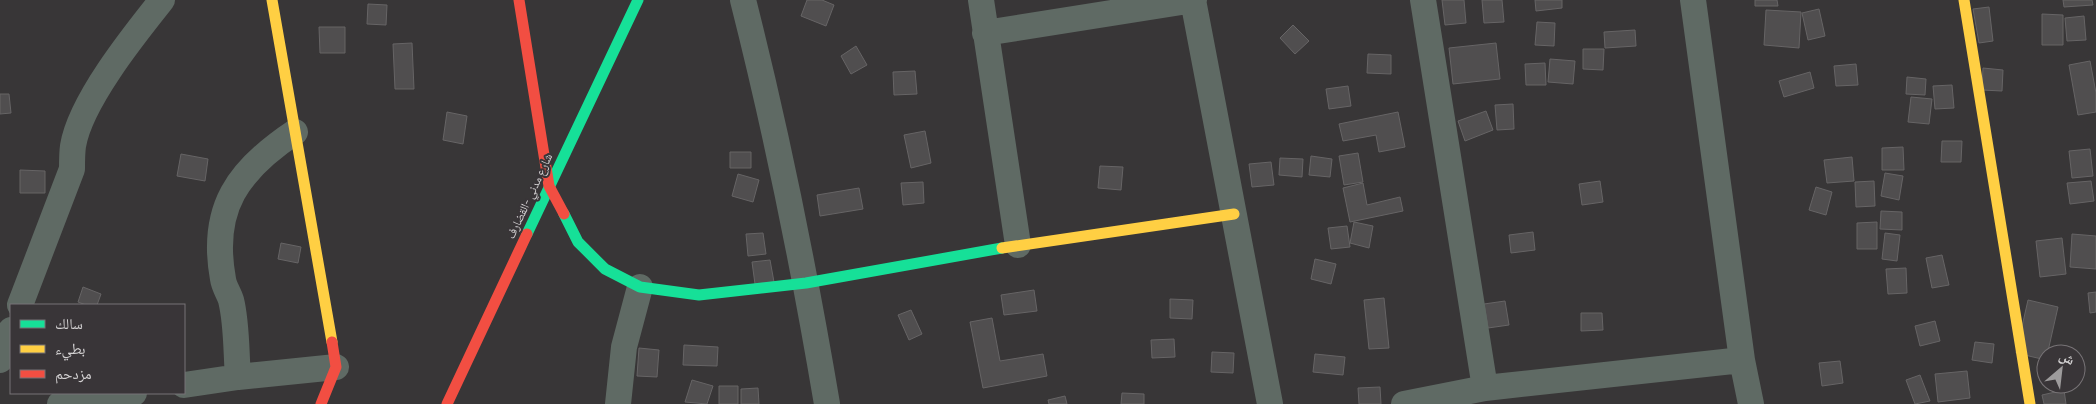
<svg xmlns="http://www.w3.org/2000/svg" width="2096" height="404" viewBox="0 0 2096 404" font-family="Manrope,'Noto Naskh Arabic',sans-serif">
  <rect width="100%" height="100%" fill="#383637"/>
  <path fill="#504e4f" stroke="#666465" d="M 807,0 L 822,0 L 834,5 L 826,26 L 801,16 Z
    M 1442,0 L 1464,0 L 1466,23 L 1445,25 Z
    M 1482,0 L 1502,0 L 1504,22 L 1484,23 Z
    M 1535,0 L 1562,0 L 1562,8 L 1536,11 Z
    M 1755,0 L 1777,0 L 1778,6 L 1755,6 Z
    M 2063,0 L 2092,0 L 2093,5 L 2064,7 Z
    M 368,4 L 387,5 L 386,25 L 367,24 Z
    M 1989,7 L 1993,41 L 1979,43 L 1973,9 Z
    M 1819,9 L 1825,36 L 1808,40 L 1802,13 Z
    M 1766,10 L 1801,12 L 1799,48 L 1764,45 Z
    M 2042,14 L 2063,15 L 2063,45 L 2042,45 Z
    M 2084,16 L 2086,40 L 2067,41 L 2065,18 Z
    M 1537,22 L 1555,23 L 1554,46 L 1535,45 Z
    M 1293,25 L 1309,41 L 1295,54 L 1280,38 Z
    M 319,27 L 345,27 L 345,53 L 320,53 Z
    M 1635,30 L 1636,46 L 1605,48 L 1604,32 Z
    M 412,43 L 414,89 L 395,89 L 393,44 Z
    M 1496,43 L 1500,79 L 1453,84 L 1449,48 Z
    M 856,46 L 867,65 L 851,74 L 841,56 Z
    M 1583,49 L 1604,49 L 1603,70 L 1583,69 Z
    M 1368,54 L 1391,55 L 1391,74 L 1367,73 Z
    M 1550,59 L 1575,61 L 1573,84 L 1548,82 Z
    M 2090,61 L 2096,93 L 2096,112 L 2078,115 L 2069,65 Z
    M 1545,63 L 1546,85 L 1526,85 L 1525,64 Z
    M 1856,64 L 1858,85 L 1836,86 L 1834,66 Z
    M 1983,68 L 2003,70 L 2002,91 L 1982,90 Z
    M 915,71 L 917,94 L 894,95 L 893,72 Z
    M 1810,72 L 1814,88 L 1784,97 L 1779,81 Z
    M 1907,77 L 1926,79 L 1925,95 L 1906,94 Z
    M 1952,85 L 1954,108 L 1935,109 L 1933,86 Z
    M 1348,86 L 1351,106 L 1329,109 L 1326,89 Z
    M 0,94 L 9,94 L 11,113 L 0,114 Z
    M 1911,97 L 1932,99 L 1929,124 L 1908,122 Z
    M 1513,104 L 1514,129 L 1497,130 L 1495,105 Z
    M 1486,111 L 1493,130 L 1465,141 L 1458,121 Z
    M 447,112 L 467,116 L 463,144 L 443,140 Z
    M 1398,112 L 1405,147 L 1379,152 L 1376,135 L 1343,141 L 1339,124 Z
    M 925,131 L 931,163 L 911,168 L 904,135 Z
    M 1942,141 L 1962,141 L 1961,162 L 1941,162 Z
    M 1903,147 L 1904,170 L 1882,170 L 1882,148 Z
    M 2090,149 L 2093,176 L 2072,178 L 2069,151 Z
    M 730,152 L 751,152 L 751,168 L 730,168 Z
    M 1358,153 L 1363,182 L 1344,185 L 1339,156 Z
    M 181,154 L 208,159 L 205,181 L 177,176 Z
    M 1311,156 L 1332,159 L 1330,177 L 1309,175 Z
    M 1852,157 L 1854,181 L 1827,183 L 1824,160 Z
    M 1280,158 L 1303,159 L 1302,177 L 1279,175 Z
    M 1271,162 L 1274,185 L 1252,187 L 1249,164 Z
    M 1100,166 L 1123,167 L 1121,190 L 1098,188 Z
    M 20,170 L 45,171 L 45,193 L 20,193 Z
    M 1885,173 L 1903,176 L 1899,200 L 1881,196 Z
    M 738,174 L 759,180 L 753,202 L 732,196 Z
    M 1600,181 L 1603,202 L 1582,205 L 1579,184 Z
    M 1874,181 L 1875,206 L 1856,207 L 1855,182 Z
    M 2091,181 L 2094,201 L 2070,204 L 2067,183 Z
    M 923,182 L 924,203 L 903,205 L 901,183 Z
    M 1363,183 L 1367,205 L 1400,197 L 1403,211 L 1350,222 L 1343,188 Z
    M 1816,187 L 1832,192 L 1826,215 L 1809,210 Z
    M 859,188 L 863,209 L 820,216 L 817,195 Z
    M 1881,211 L 1902,212 L 1902,230 L 1880,229 Z
    M 1354,222 L 1373,226 L 1369,248 L 1350,243 Z
    M 1877,222 L 1877,249 L 1857,249 L 1857,223 Z
    M 1347,226 L 1350,247 L 1331,249 L 1328,228 Z
    M 1533,232 L 1535,250 L 1511,253 L 1509,235 Z
    M 763,233 L 766,254 L 748,256 L 746,234 Z
    M 1885,233 L 1900,235 L 1897,261 L 1882,259 Z
    M 2072,234 L 2096,236 L 2096,269 L 2070,267 Z
    M 2062,238 L 2066,274 L 2040,277 L 2036,241 Z
    M 281,243 L 301,247 L 298,263 L 278,259 Z
    M 1942,255 L 1949,285 L 1932,288 L 1926,258 Z
    M 1315,259 L 1336,264 L 1331,284 L 1311,279 Z
    M 770,260 L 774,282 L 755,284 L 752,262 Z
    M 1906,268 L 1907,293 L 1888,294 L 1886,269 Z
    M 83,287 L 101,294 L 97,305 L 86,305 L 78,302 Z
    M 1034,290 L 1037,311 L 1004,315 L 1001,295 Z
    M 2096,292 L 2096,312 L 2090,313 L 2088,293 Z
    M 1384,298 L 1389,348 L 1369,349 L 1364,300 Z
    M 1170,299 L 1193,300 L 1192,319 L 1170,318 Z
    M 2028,300 L 2058,307 L 2046,360 L 2016,353 Z
    M 1505,301 L 1509,325 L 1488,328 L 1484,304 Z
    M 911,310 L 922,334 L 909,340 L 898,315 Z
    M 1581,313 L 1602,313 L 1603,330 L 1581,331 Z
    M 992,318 L 1000,361 L 1043,354 L 1047,376 L 983,388 L 970,322 Z
    M 1935,321 L 1940,341 L 1920,346 L 1915,326 Z
    M 1174,339 L 1175,357 L 1152,358 L 1151,340 Z
    M 1975,342 L 1994,344 L 1992,363 L 1972,360 Z
    M 684,345 L 718,347 L 717,366 L 683,365 Z
    M 639,348 L 659,350 L 657,377 L 637,376 Z
    M 1212,352 L 1234,353 L 1233,373 L 1211,372 Z
    M 1315,354 L 1345,357 L 1343,375 L 1313,372 Z
    M 1840,361 L 1843,383 L 1822,386 L 1819,363 Z
    M 1967,371 L 1970,398 L 1938,402 L 1935,374 Z
    M 1920,375 L 1930,401 L 1915,404 L 1906,380 Z
    M 692,380 L 713,386 L 707,404 L 685,402 Z
    M 719,386 L 738,386 L 738,404 L 719,404 Z
    M 1380,387 L 1381,404 L 1359,404 L 1358,388 Z
    M 758,388 L 759,404 L 741,404 L 741,389 Z
    M 2064,390 L 2066,404 L 2044,404 L 2042,395 Z
    M 1122,393 L 1144,394 L 1144,404 L 1121,404 Z
    M 1065,396 L 1067,404 L 1049,404 L 1048,400 Z"/>
  <g fill="none" stroke-linecap="round" stroke-linejoin="round">
    <path stroke="#5f6a64" stroke-width="26" d="M 743,0 C 777,134 804,268 827,404
      M 981,0 L 1018,245
      M 1193,0 L 1270,404
      M 1423,0 L 1485,388
      M 1693,0 L 1742,360 L 1751,404
      M 985,33 L 1194,0
      M 20,305 L 72,169 C 72,161 72,153 73,146 C 80,102 134,35 162,0
      M 0,360 L 11,330
      M 238,377 C 236,352 237,324 231,300 C 229,293 224,287 223,279 C 210,208 238,170 295,132
      M 184,385 L 238,377 L 336,367
      M 60,404 L 134,393
      M 618,404 L 624,347 L 640,287
      M 1404,404 L 1485,388 L 1742,360"/>
    <path stroke="#16e098" stroke-width="11" d="M 564,214 L 578,242 L 605,269 L 640,287 L 699,295 L 806,283 L 1002,248
      M 527,234 L 638,0"/>
    <path stroke="#ffcf43" stroke-width="11" d="M 272,0 L 332,342
      M 1964,0 L 2030,404
      M 1002,248 L 1234,214"/>
    <path stroke="#f24e42" stroke-width="11" d="M 519,0 L 549,186 L 564,214
      M 321,404 L 336,367 L 332,342
      M 447,404 L 527,234"/>
  </g>
  <g text-anchor="middle" dominant-baseline="central" stroke-width="4" stroke-linejoin="round" paint-order="stroke">
    <g font-size="12" fill="#d3d1d2" stroke="#393538">
      <text transform="translate(529 196) rotate(-65)">شارع مدني -القضارف</text>
    </g>
  </g>
  <rect x="10" y="304" width="175" height="90" fill="#393538" stroke="#777376"/>
  <rect x="20" y="320" width="25" height="8" fill="#16e098" stroke="#777376"/>
  <text x="55" y="329" font-size="15" fill="#d3d1d2">سالك</text>
  <rect x="20" y="345" width="25" height="8" fill="#ffcf43" stroke="#777376"/>
  <text x="55" y="354" font-size="15" fill="#d3d1d2">بطيء</text>
  <rect x="20" y="370" width="25" height="8" fill="#f24e42" stroke="#777376"/>
  <text x="55" y="379" font-size="15" fill="#d3d1d2">مزدحم</text>
  <g transform="translate(2061 369) rotate(28)"><circle r="24" fill="#393538" stroke="#777376"/>
  <path d="M0-4L9 19L0 12L-9 19Z" fill="#9d9b9c"/>
  <text y="-8" font-size="14" font-weight="bold" text-anchor="middle" fill="#d3d1d2">ش</text>
  </g>
</svg>
